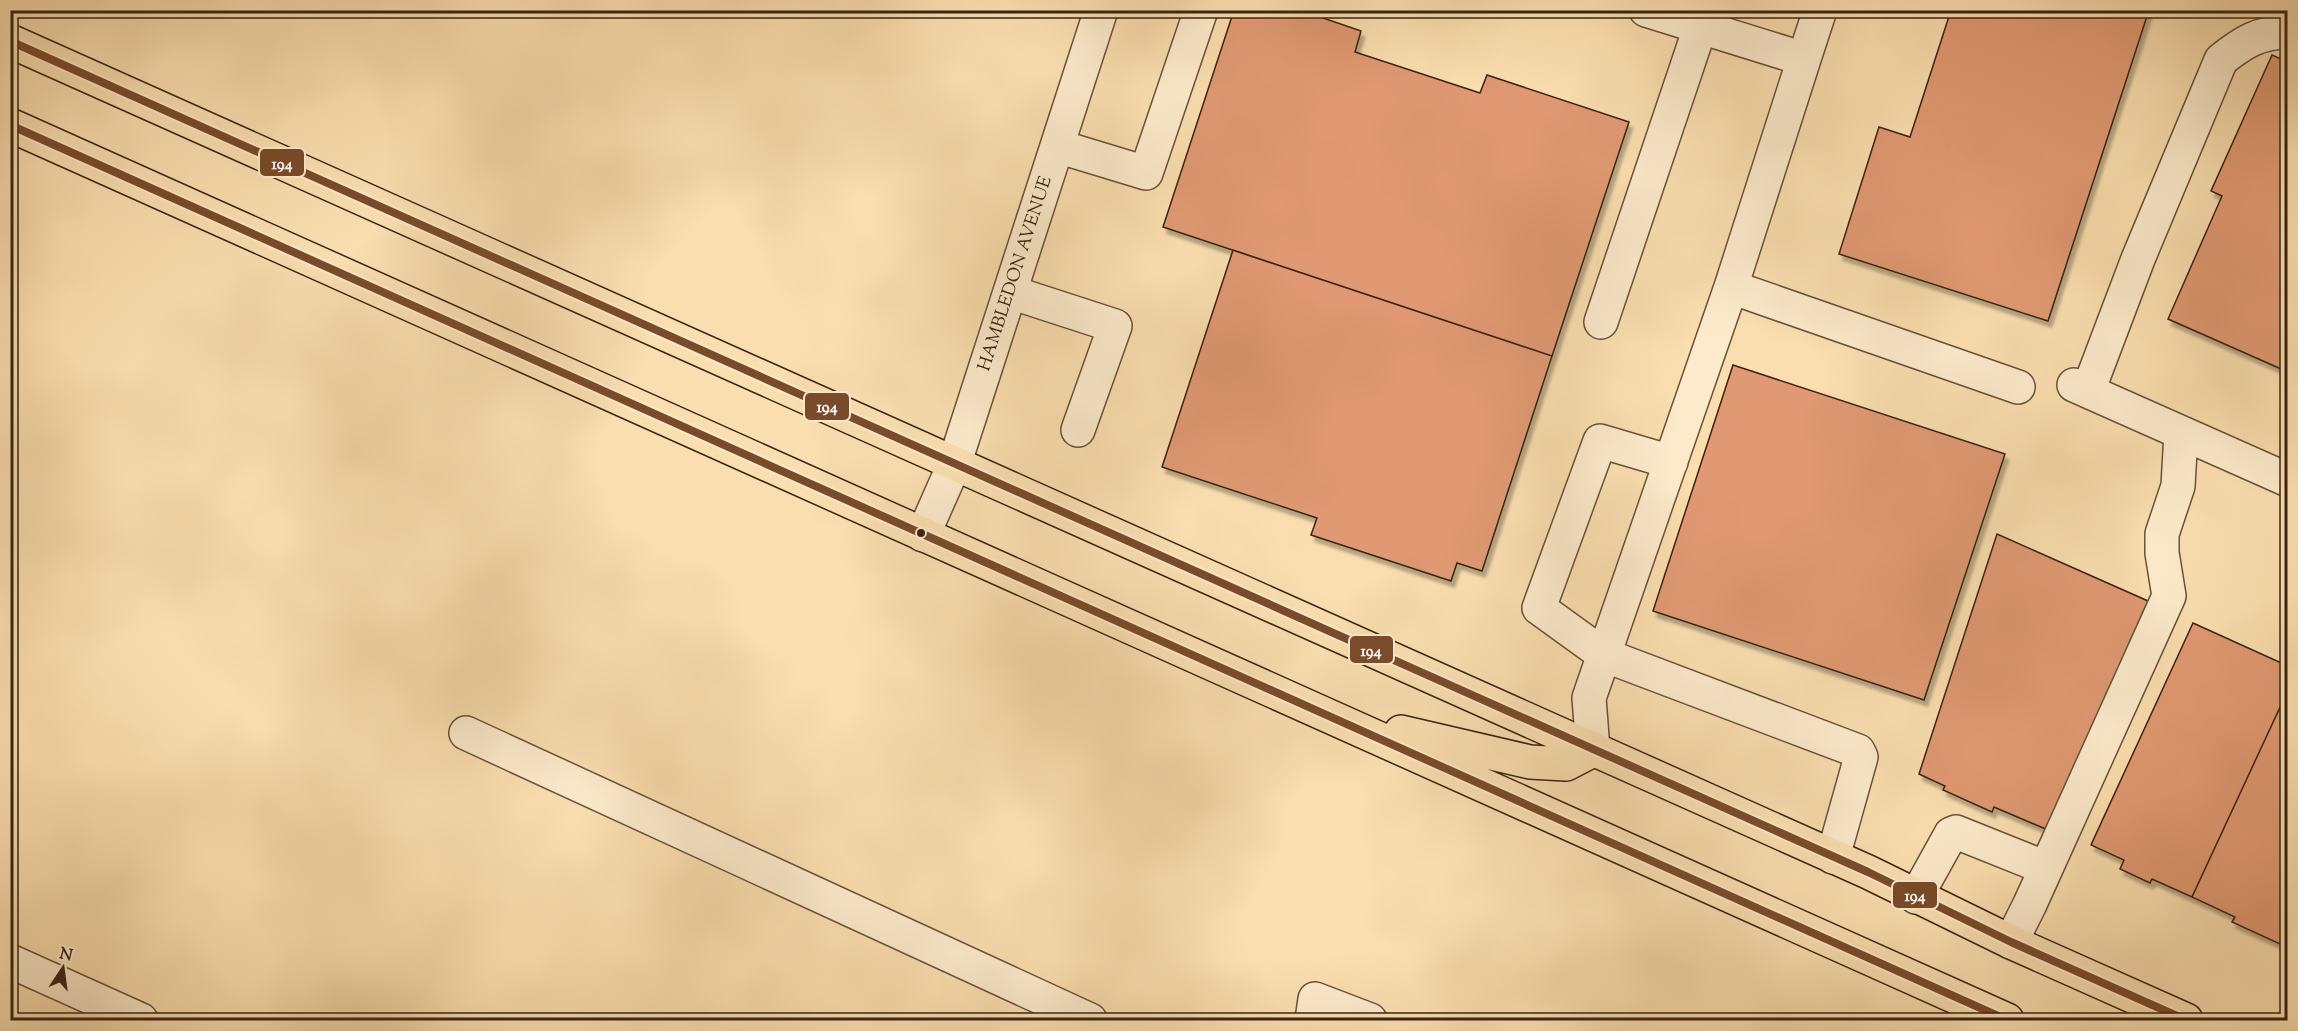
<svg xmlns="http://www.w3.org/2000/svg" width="2298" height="1031" viewBox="0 0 2298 1031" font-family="'Sorts Mill Goudy',serif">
  <defs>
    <filter id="shadow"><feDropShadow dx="3.5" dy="6" stdDeviation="1.5" flood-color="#0004"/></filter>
  </defs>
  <rect width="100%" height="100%" fill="#fadeaf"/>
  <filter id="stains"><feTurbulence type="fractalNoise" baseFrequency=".00333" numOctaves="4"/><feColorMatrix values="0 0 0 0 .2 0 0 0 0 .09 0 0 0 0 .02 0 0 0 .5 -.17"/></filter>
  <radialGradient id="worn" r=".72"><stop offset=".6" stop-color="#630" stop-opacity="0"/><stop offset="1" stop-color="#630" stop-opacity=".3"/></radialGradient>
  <path fill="#e09972" stroke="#382413" stroke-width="1.5" filter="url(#shadow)" d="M 1234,10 L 1300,10 L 1361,31 L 1355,52 L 1480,93 L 1487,75 L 1629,122 L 1552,356 L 1163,227 Z
    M 1951,10 L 2149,10 L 2048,321 L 1839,254 L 1879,127 L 1910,137 Z
    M 2288,50 L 2288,372 L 2168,319 L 2222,196 L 2211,191 L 2272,55 L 2283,60 Z
    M 1233,250 L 1552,356 L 1482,571 L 1457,563 L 1451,581 L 1311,535 L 1317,518 L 1162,467 Z
    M 1733,365 L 2005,454 L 1924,700 L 1653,611 Z
    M 1997,534 L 2148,601 L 2048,830 L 1994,807 L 1992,812 L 1943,790 L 1945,786 L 1919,774 Z
    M 2193,623 L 2288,666 L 2288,690 L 2192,897 L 2152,879 L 2150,883 L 2120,869 L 2124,860 L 2091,845 Z
    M 2288,690 L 2288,941 L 2282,938 L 2280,944 L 2232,922 L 2235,917 L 2192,897 Z"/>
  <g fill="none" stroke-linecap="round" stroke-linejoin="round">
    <g stroke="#68523a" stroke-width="36">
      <path id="minor" d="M 1646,10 L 1804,59 L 1731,287 L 2018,387
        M 1804,59 L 1820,10
        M 1057,146 L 1146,173 L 1201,10
        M 1010,292 L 1115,326 L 1078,430
        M 1601,322 L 1706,10
        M 2074,385 L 2288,480
        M 2088,391 L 2138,259 L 2221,60 C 2242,43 2259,32 2288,32
        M 1671,462 L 1600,441 L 1539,608 L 1604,655 L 1858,751 L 1861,757 L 1833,857
        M 923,535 L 954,465 L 1101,10
        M 466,733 L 1090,1020
        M 1593,750 L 1589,698 L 1731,287
        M 1916,897 L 1951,834 L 1956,832 L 2046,868
        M 2011,942 L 2030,904 L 2169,596 L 2162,553 L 2162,534 L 2178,486 L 2181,433
        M 10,961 L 141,1020
        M 1312,1020 L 1315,999 L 1370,1020"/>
    </g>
    <g stroke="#382413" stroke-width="36">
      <path id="major" d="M 10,41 L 1868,872 L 2011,942 L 2186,1020
        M 10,125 L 2007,1020
        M 1401,732 L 1530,762 L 1566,764 L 1593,750"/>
    </g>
    <use href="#minor" stroke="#fceacb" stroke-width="33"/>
    <use href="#major" stroke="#fadeaf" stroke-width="33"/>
    <g stroke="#fceacb" stroke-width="12">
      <path id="bus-1" d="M 10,41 L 1868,872 L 2011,942 L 2186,1020
        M 10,125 L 2007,1020"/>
    </g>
    <use href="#bus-1" stroke="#7a4b2a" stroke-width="8"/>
  </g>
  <circle fill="#382413" stroke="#fceacb" stroke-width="2" cx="921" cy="533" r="5"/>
  <g text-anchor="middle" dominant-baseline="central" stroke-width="4.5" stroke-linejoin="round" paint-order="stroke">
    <g font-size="18" fill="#382413" stroke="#fceacb">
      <text transform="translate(1016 274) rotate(-72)">HAMBLEDON AVENUE</text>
    </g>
  </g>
  <g stroke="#fceacb" stroke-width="2">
    <rect x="259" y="148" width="46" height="29" rx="6" fill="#7a4b2a"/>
    <rect x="804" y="392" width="46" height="29" rx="6" fill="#7a4b2a"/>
    <rect x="1349" y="635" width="45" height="29" rx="6" fill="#7a4b2a"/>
    <rect x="1892" y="881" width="46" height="28" rx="6" fill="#7a4b2a"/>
  </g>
  <g font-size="16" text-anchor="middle" font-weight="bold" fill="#fff">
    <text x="282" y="169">194</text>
    <text x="827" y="412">194</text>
    <text x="1371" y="656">194</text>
    <text x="1915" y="901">194</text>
  </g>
  <rect width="2298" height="1031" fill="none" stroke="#fadeaf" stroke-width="36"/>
  <rect x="12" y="12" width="2274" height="1007" fill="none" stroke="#382413" stroke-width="3"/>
  <rect x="18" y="18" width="2262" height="995" fill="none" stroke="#382413" stroke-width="1.5"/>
  <g transform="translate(63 968) rotate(13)" stroke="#fceacb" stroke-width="4.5" paint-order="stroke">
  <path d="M0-4.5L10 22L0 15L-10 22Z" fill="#382413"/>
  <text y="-9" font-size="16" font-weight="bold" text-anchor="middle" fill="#382413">N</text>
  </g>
  <rect width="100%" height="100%" filter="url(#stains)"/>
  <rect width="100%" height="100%" fill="url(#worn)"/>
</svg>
